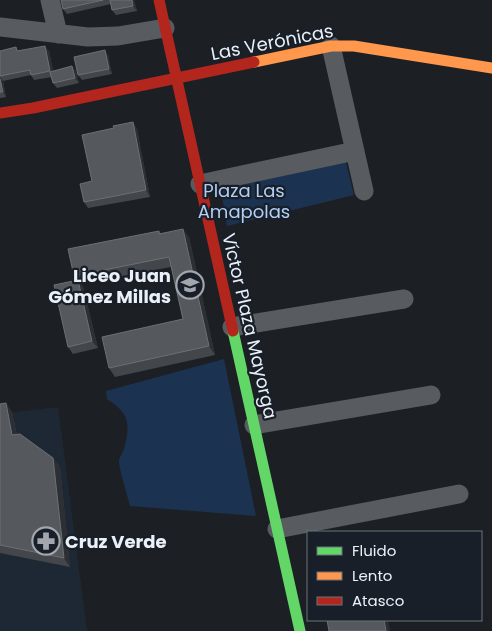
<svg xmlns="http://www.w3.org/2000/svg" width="492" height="631" viewBox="0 0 492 631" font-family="Poppins,sans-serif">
  <rect width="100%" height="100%" fill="#1c2024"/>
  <path fill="#1e2734" d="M 58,407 L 87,631 L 0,631 L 0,414 Z"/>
  <path fill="#1c3251" d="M 344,155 L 354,195 L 227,226 L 220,184 Z
    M 224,359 L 256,516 L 130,506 C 128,497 118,466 119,460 C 120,456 123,452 124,449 C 131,423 129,413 107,399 L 106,391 Z"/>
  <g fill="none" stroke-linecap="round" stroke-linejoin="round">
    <path stroke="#585c61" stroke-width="19" d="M 50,0 L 58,34
      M 0,27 L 88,37 L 118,36 L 165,28
      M 331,46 L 364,191
      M 200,184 L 355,151
      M 232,327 L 404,299
      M 254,425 L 431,395
      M 277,529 L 459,494"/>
    <path stroke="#63d668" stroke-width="11" d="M 233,331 L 300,631"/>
    <path stroke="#ff974d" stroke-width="11" d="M 254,62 L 331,46 L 354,46 L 492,68"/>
    <path stroke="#b3261e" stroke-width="11" d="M 159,0 L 233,331
      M 0,113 L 33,108 L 254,62"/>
  </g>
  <path fill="#43464a" d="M 61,0 L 134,0 L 137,11 L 116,15 L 112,10 L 111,4 L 67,14 L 63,9 Z
    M 16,47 L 18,51 L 49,51 L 53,71 L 72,66 L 76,71 L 79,83 L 57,88 L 53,83 L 52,77 L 34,80 L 31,75 L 3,81 L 6,97 L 0,98 L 0,51 Z
    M 108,55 L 112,74 L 82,80 L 78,75 Z
    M 133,122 L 137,129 L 150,197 L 88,208 L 84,202 L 114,128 Z
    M 159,231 L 161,234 L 189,237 L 215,355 L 115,377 L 109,368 L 183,319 L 171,267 L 81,284 L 83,287 L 98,348 L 73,354 L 68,347 L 77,280 L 74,276 Z
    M 0,404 L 12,412 L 17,435 L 53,458 L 60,467 L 70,567 L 0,553 Z"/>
  <path fill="#2c2f33" d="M 132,0 L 134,0 L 137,11 L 133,6 Z
    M 45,46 L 49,51 L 54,76 L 50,71 Z
    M 105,50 L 108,55 L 112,74 L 109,69 Z
    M 72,66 L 76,71 L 79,83 L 75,78 Z
    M 0,77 L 3,81 L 6,97 L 3,92 Z
    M 133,122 L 137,129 L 150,197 L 146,190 Z
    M 183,229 L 189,237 L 215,355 L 209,346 Z
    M 78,280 L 83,287 L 98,348 L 92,341 Z
    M 6,403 L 12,412 L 19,445 L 12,435 Z
    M 53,458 L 60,467 L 70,567 L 64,558 Z
    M 384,620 L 388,620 L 390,631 L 386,631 Z"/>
  <path fill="#55585d" stroke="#6c7075" d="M 61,0 L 103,0 L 63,9 Z
    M 110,0 L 132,0 L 133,6 L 112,10 Z
    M 45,46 L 50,71 L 31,75 L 30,70 L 0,76 L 0,51 L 16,47 L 17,51 Z
    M 105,50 L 109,69 L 78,75 L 74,57 Z
    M 72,66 L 75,78 L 53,83 L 50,72 Z
    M 0,79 L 3,92 L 0,92 Z
    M 133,122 L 146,190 L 84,202 L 80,184 L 92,181 L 82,135 L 114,128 L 113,126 Z
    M 183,229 L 209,346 L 109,368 L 102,337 L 183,319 L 169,257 L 74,276 L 68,249 L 159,231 L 159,234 Z
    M 78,280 L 92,341 L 68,347 L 54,285 Z
    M 6,403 L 12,435 L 20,434 L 53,458 L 64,558 L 0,545 L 0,404 Z
    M 327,620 L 384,620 L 386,631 L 329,631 Z"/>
  <defs>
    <g id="school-ring" transform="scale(1.4375)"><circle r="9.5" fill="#181f28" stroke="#a3a7ad" stroke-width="1.5"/><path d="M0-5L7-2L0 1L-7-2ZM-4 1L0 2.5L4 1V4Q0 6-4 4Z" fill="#a3a7ad"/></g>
    <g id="pharmacy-ring" transform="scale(1.4375)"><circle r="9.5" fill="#181f28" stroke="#a3a7ad" stroke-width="1.5"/><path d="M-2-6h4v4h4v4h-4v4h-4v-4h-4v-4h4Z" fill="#a3a7ad"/></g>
  </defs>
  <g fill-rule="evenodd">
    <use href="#school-ring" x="190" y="285"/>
    <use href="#pharmacy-ring" x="46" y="541"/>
  </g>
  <g text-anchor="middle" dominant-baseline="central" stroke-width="4.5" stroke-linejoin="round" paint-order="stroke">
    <g font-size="18" fill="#ebf0f7" stroke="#181f28">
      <text transform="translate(272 42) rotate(-11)">Las Verónicas</text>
      <text transform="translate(250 326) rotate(77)">Víctor Plaza Mayorga</text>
    </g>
    <g font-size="18" fill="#b2cef4" stroke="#181f28">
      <text x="244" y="190">Plaza Las<tspan x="244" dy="21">Amapolas</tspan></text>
    </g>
    <g font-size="18" font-weight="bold" fill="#ebf0f7" stroke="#181f28" text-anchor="end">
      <text x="171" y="275">Liceo Juan<tspan x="171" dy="21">Gómez Millas</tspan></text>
      <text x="65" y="541" text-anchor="start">Cruz Verde</text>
    </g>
  </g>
  <rect x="307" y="531" width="175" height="90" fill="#181f28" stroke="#6c737b"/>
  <rect x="317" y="547" width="25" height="8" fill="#63d668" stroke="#6c737b"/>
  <text x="352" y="556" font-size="15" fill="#ebf0f7">Fluido</text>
  <rect x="317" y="572" width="25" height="8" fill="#ff974d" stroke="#6c737b"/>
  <text x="352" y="581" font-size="15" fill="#ebf0f7">Lento</text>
  <rect x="317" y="597" width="25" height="8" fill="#b3261e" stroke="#6c737b"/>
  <text x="352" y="606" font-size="15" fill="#ebf0f7">Atasco</text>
</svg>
